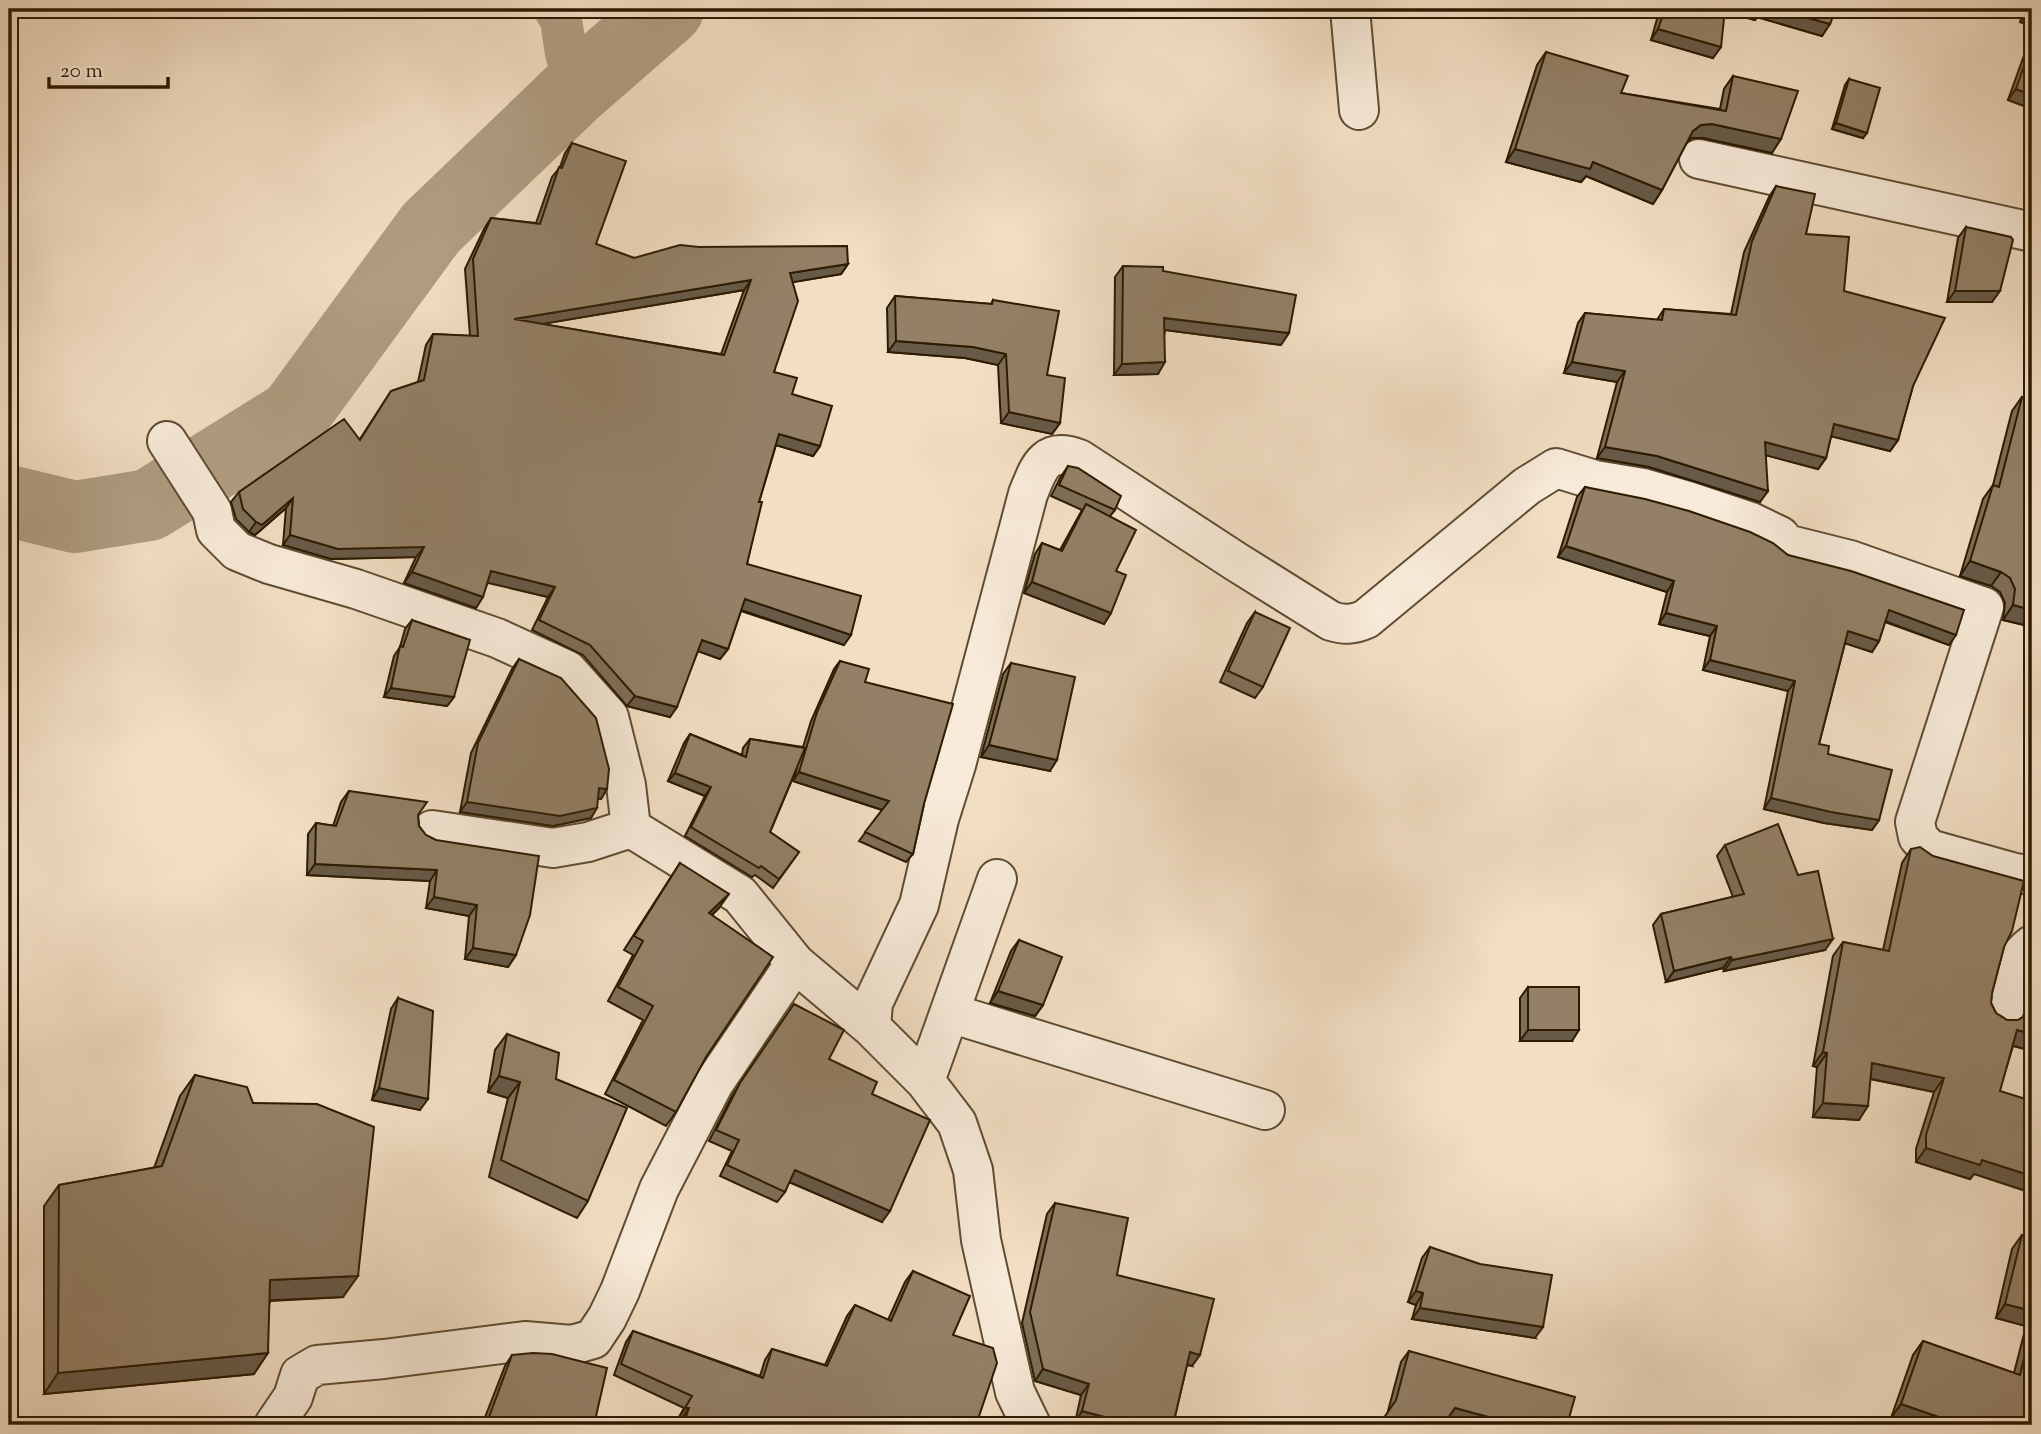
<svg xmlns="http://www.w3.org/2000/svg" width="2041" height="1434" viewBox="0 0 2041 1434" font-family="'Sorts Mill Goudy',serif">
  <rect width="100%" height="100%" fill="#f2dec3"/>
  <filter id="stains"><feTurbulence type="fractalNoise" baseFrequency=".00286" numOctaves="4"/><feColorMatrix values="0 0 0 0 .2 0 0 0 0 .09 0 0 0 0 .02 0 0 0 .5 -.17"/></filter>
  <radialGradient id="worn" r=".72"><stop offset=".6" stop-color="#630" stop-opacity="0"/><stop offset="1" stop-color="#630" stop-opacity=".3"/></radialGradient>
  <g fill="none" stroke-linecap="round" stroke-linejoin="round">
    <path stroke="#af9c81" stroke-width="42" d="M 555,10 L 561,20 L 566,53 L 576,89"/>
    <path stroke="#af9c81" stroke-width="72" d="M 9,501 L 75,517 L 149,505 L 294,415 L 431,228 L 576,89 L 668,9"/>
    <g stroke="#5e4c32" stroke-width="42">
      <path id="street" d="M 1350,9 L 1359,110
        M 1699,159 L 2032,232
        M 167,441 L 212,511 L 216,530 L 237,551 L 269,564 L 356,589 L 497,638 L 567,670 L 609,717 L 626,785 L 631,828
        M 432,830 L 553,848 L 588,842 L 631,828 L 740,895 L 795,963 L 871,1027 L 925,1081 L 957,1123 L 973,1170 L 981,1240 L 1015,1392 L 1031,1425
        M 950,1013 L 1265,1110
        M 2003,1013 C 2012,988 2008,962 2032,945
        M 871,1027 L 873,1003 L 919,905 L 939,819 L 956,765 L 1028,494 C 1039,467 1045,446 1079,459 L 1235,561 L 1331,621 C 1344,625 1353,625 1366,619 L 1527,486 L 1556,468 L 1595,480 L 1643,488 L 1688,501 L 1751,522 L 1780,536 L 1786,544 L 1850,560 L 1984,607 L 1915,822 L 1918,837 L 1929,849 L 2015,873 L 2032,875
        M 925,1081 L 997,879
        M 274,1425 L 293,1397 L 300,1375 L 317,1365 L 384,1359 L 525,1341 L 572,1345 L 593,1339 L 607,1318 L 620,1291 L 659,1189 L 714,1083 L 795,963"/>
    </g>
    <use href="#street" stroke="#f7ead8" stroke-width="38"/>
  </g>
  <path fill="#7e6e58" stroke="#2d1b02" stroke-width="2" fill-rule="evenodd" d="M 981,9 L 1019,9 L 984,17 Z
    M 1662,9 L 1836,9 L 1822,36 L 1757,17 L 1755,20 L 1725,11 L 1713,58 L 1651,40 L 1659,12 Z
    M 2025,9 L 2032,9 L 2020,22 Z
    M 2032,33 L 2032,109 L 2008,100 Z
    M 1546,52 L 1621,93 L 1720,109 L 1724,89 L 1733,76 L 1772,153 L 1703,138 L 1692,138 L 1687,142 L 1662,190 L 1653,204 L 1586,176 L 1581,182 L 1506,162 L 1537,65 Z
    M 1849,79 L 1863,138 L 1832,129 L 1845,85 Z
    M 572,143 L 596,244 L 634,258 L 848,264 L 841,274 L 792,282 L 774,372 L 792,394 L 820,446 L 813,456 L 776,445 L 759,502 L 747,564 L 844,645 L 741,611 L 728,649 L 720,659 L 698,651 L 670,717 L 627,706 L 583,655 L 532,630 L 548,597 L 488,582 L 476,608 L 404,583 L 416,557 L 331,559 L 283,545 L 286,508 L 255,535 L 249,532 L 236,519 L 231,502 L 239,492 L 360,439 L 391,391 L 418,382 L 426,345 L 433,334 L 470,336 L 465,269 L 484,229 L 491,218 L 536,223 L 552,177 L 560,167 L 565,153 ZM 744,290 L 721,354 L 541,324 Z
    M 1776,186 L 1806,234 L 1844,291 L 1913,386 L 1898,440 L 1890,451 L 1831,436 L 1826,458 L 1818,469 L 1766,455 L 1760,502 L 1649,467 L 1597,458 L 1617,382 L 1564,373 L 1578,323 L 1585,313 L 1657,320 L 1664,309 L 1731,314 L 1744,252 L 1769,197 Z
    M 1966,227 L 1992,302 L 1947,302 L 1958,238 Z
    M 1123,266 L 1163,271 L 1281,345 L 1165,330 L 1158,374 L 1114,375 L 1115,277 Z
    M 895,296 L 991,304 L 993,300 L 1047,375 L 1060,423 L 1052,434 L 1001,423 L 998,365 L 965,358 L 888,352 L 887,308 Z
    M 2022,397 L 2032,400 L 2032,621 L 2029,626 L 2003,620 L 2005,603 L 2000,592 L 1991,586 L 1960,576 L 1983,499 L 1993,485 L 2012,411 Z
    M 1068,466 L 1115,510 L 1110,516 L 1116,571 L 1111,613 L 1104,624 L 1024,593 L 1035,554 L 1042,543 L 1060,550 L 1082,510 L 1051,496 L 1060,478 Z
    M 1585,487 L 1788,555 L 1949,645 L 1885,622 L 1879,641 L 1872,652 L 1845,643 L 1819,744 L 1879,820 L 1872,830 L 1824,823 L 1764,809 L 1788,691 L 1703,670 L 1710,636 L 1659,624 L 1667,592 L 1558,557 L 1577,497 Z
    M 1255,612 L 1263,687 L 1255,698 L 1220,682 L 1247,623 Z
    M 412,620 L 454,697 L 447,706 L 384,697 L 394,656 L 400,647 L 405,629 Z
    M 519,659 L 607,789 L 601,799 L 598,798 L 591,818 L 553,826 L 460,812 L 471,753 L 512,669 Z
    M 840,661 L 865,682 L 924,804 L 913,854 L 906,862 L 859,841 L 882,810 L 793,781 L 797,768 L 770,832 L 799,852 L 773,888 L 755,875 L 752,877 L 685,836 L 705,796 L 668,781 L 684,743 L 690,734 L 742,755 L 743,748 L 750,739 L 803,747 L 811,721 L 834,669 Z
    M 1011,663 L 1050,771 L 981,757 L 1003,674 Z
    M 349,791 L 418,815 L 419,826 L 516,955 L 508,967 L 465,959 L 469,916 L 426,908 L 430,881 L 307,875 L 308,834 L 316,823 L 333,826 L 341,802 Z
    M 1725,845 L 1825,950 L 1724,971 L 1723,968 L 1666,982 L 1653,925 L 1661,914 L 1733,897 L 1717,856 Z
    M 1911,849 L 2004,947 L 1992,993 L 1991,1003 L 1996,1013 L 2007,1020 L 2018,1020 L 2025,1016 L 2032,986 L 2032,1051 L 2013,1046 L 1974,1174 L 1970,1179 L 1916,1162 L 1916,1149 L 1934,1092 L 1870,1079 L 1859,1120 L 1813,1117 L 1817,1067 L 1813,1066 L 1833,956 L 1843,942 L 1883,950 L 1902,863 Z
    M 680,863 L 719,908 L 712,915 L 706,1057 L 676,1112 L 666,1126 L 605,1094 L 643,1020 L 608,1001 L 633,955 L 624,950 Z
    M 1019,940 L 1043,1005 L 1035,1016 L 990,1003 L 1011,951 Z
    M 1528,987 L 1572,1041 L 1520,1041 L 1520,998 Z
    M 398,998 L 420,1110 L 372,1100 L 391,1009 Z
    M 794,1004 L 829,1059 L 872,1094 L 882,1222 L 789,1182 L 785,1192 L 777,1202 L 720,1176 L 732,1151 L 709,1141 L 733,1094 Z
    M 507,1034 L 556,1079 L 588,1201 L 577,1218 L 489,1177 L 508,1098 L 488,1092 L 495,1050 Z
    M 195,1075 L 253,1103 L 343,1297 L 270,1301 L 254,1374 L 44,1394 L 44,1206 L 59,1185 L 154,1168 L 180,1096 Z
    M 1055,1203 L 1192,1366 L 1187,1365 L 1173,1425 L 1086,1425 L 1075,1423 L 1081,1395 L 1035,1381 L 1022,1323 L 1047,1214 Z
    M 2022,1235 L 2032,1238 L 2032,1425 L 1891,1418 L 1913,1355 L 1923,1341 L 2014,1373 L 2026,1326 L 1996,1318 L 2012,1249 Z
    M 1430,1247 L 1535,1338 L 1412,1319 L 1416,1305 L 1408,1302 L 1422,1258 Z
    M 913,1271 L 953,1335 L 976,1425 L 679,1425 L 681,1420 L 678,1419 L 684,1408 L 614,1375 L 626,1342 L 633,1331 L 760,1376 L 765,1360 L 772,1349 L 825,1365 L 847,1316 L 855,1305 L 888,1320 L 905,1282 Z
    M 1409,1351 L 1567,1425 L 1470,1425 L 1447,1419 L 1388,1411 L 1401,1362 Z
    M 512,1355 L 594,1425 L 482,1425 L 505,1366 Z"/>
  <path fill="#675a47" stroke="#2d1b02" stroke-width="2" d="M 990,9 L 1019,9 L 984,17 Z
    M 1719,9 L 1776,9 L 1830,24 L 1822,36 L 1757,17 L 1755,20 L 1718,10 Z
    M 2028,11 L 2032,13 L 2032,27 L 2020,22 Z
    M 1658,29 L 1721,47 L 1713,58 L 1651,40 Z
    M 2016,89 L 2032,95 L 2032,109 L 2008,100 Z
    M 1836,123 L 1867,133 L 1863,138 L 1832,129 Z
    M 1712,124 L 1781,139 L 1772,153 L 1703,138 L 1692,138 L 1683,144 L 1693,131 L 1701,125 Z
    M 1515,149 L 1593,162 L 1662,190 L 1653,204 L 1586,176 L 1581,182 L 1506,162 Z
    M 848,264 L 841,274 L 783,284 L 790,273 Z
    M 751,280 L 744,290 L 507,330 L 514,319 Z
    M 1955,291 L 2000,291 L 1992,302 L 1947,302 Z
    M 1164,318 L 1289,333 L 1281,345 L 1157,329 Z
    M 896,341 L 973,347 L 1006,354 L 998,365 L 965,358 L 888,352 Z
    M 1165,362 L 1158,374 L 1114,375 L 1122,364 Z
    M 1572,362 L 1625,371 L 1617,382 L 1564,373 Z
    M 1009,412 L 1060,423 L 1052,434 L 1001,423 Z
    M 1834,424 L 1898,440 L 1890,451 L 1826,435 Z
    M 779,434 L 820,446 L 813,456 L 772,444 Z
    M 1765,442 L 1826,458 L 1818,469 L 1757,453 Z
    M 1605,447 L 1657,456 L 1768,491 L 1760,502 L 1649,467 L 1597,458 Z
    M 293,498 L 286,508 L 255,535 L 249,532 L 256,522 Z
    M 290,535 L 424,547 L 416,557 L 331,559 L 283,545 Z
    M 1566,546 L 1674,581 L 1667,592 L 1558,557 Z
    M 1970,561 L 2001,572 L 1991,586 L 1960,576 Z
    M 491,571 L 555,587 L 548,597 L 484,582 Z
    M 412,572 L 483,597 L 476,608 L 404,583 Z
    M 1032,582 L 1111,613 L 1104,624 L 1024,593 Z
    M 745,599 L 851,635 L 844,645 L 738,609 Z
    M 2013,605 L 2032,610 L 2032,621 L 2029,626 L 2003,620 Z
    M 1889,610 L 1956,635 L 1949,645 L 1882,620 Z
    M 1666,613 L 1717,626 L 1710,636 L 1659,624 Z
    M 1848,631 L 1879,641 L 1872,652 L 1841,642 Z
    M 702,640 L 728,649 L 720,659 L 695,650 Z
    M 1710,660 L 1795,681 L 1788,691 L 1703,670 Z
    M 391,688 L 454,697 L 447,706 L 384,697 Z
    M 635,696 L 677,707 L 670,717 L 627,706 Z
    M 989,745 L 1057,760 L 1050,771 L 981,757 Z
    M 799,772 L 889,801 L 883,810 L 793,781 Z
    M 675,773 L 711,787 L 705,796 L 668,781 Z
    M 599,788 L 607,789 L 601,799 L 592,798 Z
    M 1771,798 L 1879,820 L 1872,830 L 1824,823 L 1764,809 Z
    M 467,802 L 597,808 L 591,818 L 553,826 L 460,812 Z
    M 315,864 L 437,870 L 430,881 L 307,875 Z
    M 729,894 L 719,908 L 699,927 L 709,913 Z
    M 434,897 L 477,905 L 469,916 L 426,908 Z
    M 1833,939 L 1825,950 L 1724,971 L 1732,960 Z
    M 473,948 L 516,955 L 508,967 L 465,959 Z
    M 1731,957 L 1723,968 L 1666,982 L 1674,971 Z
    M 998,991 L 1043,1005 L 1035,1016 L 990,1003 Z
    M 1528,1030 L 1579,1030 L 1572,1041 L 1520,1041 Z
    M 2017,1030 L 2032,1034 L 2032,1051 L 2007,1044 Z
    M 1823,1052 L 1827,1053 L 1817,1067 L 1813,1066 Z
    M 1872,1063 L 1944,1078 L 1934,1092 L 1862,1077 Z
    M 499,1076 L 520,1082 L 508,1098 L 488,1092 Z
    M 379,1088 L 428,1099 L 420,1110 L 372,1100 Z
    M 1823,1103 L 1868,1106 L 1859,1120 L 1813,1117 Z
    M 1926,1148 L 1982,1160 L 2032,1176 L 2032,1193 L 1974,1174 L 1970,1179 L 1916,1162 Z
    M 795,1170 L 890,1211 L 882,1222 L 787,1181 Z
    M 358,1276 L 343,1297 L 256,1301 L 270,1280 Z
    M 1416,1291 L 1423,1293 L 1416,1305 L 1408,1302 Z
    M 2005,1304 L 2032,1311 L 2032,1316 L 2026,1326 L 1996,1318 Z
    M 1420,1308 L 1543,1327 L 1535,1338 L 1412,1319 Z
    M 1190,1352 L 1200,1355 L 1192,1366 L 1182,1363 Z
    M 268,1353 L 254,1374 L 44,1394 L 58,1373 Z
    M 1043,1369 L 1089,1384 L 1081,1395 L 1035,1381 Z
    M 1901,1404 L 1962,1425 L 1912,1425 L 1891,1418 Z
    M 685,1408 L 689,1408 L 681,1420 L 678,1419 Z
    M 1455,1408 L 1518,1425 L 1470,1425 L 1447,1419 Z
    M 1082,1411 L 1112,1419 L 1107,1425 L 1086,1425 L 1075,1423 Z
    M 489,1417 L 501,1418 L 496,1425 L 483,1425 Z
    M 1111,1422 L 1125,1425 L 1109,1425 Z"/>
  <path fill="#938066" stroke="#2d1b02" stroke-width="2" fill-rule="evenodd" d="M 1665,9 L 1725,9 L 1721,47 L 1658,29 Z
    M 1776,9 L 1836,9 L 1830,24 Z
    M 2032,43 L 2032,95 L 2016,89 Z
    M 1546,52 L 1628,76 L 1621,93 L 1726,111 L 1733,76 L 1798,91 L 1781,139 L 1712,124 L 1701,125 L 1693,131 L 1662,190 L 1593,162 L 1590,169 L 1515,149 Z
    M 1849,79 L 1880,88 L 1867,133 L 1836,123 Z
    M 572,143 L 626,161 L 596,244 L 634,258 L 680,245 L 699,247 L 847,246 L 848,264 L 790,273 L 798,301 L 774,372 L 797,378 L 792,394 L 832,406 L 820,446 L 779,434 L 759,502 L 762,502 L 747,564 L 861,596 L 851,635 L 745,599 L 728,649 L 702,640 L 677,707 L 635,696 L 590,645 L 539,620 L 555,587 L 491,571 L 483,597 L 412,572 L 424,547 L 338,549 L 290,535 L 293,498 L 262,525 L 256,522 L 243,509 L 239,492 L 344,419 L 360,440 L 391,391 L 424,380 L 433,334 L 478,336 L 473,259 L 491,218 L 540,224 L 559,167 L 562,168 ZM 751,280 L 724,355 L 514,319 Z
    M 1776,186 L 1815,194 L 1806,234 L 1849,237 L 1844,291 L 1945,318 L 1913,386 L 1898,440 L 1834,424 L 1826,458 L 1765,442 L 1768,491 L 1657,456 L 1605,447 L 1625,371 L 1572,362 L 1585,313 L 1662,320 L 1664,309 L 1736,315 L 1752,241 Z
    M 1966,227 L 2011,237 L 2013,240 L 2000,291 L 1955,291 Z
    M 1123,266 L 1163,267 L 1163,271 L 1296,295 L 1289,333 L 1164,318 L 1165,362 L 1122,364 Z
    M 895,296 L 992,304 L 993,300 L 1059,311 L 1047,375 L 1065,378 L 1060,423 L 1009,412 L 1006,354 L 973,347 L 896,341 Z
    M 2022,397 L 2032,400 L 2032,610 L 2013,605 L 2015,589 L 2010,578 L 2001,572 L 1970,561 L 1993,485 L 1999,487 Z
    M 1068,466 L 1078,468 L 1121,496 L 1115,510 L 1059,485 Z
    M 1585,487 L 1645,499 L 1689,511 L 1750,532 L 1773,543 L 1788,555 L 1851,571 L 1964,610 L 1956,635 L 1889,610 L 1879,641 L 1848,631 L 1819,744 L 1829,746 L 1828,754 L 1892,770 L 1879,820 L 1831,812 L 1771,798 L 1795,681 L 1710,660 L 1717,626 L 1666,613 L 1674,581 L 1566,546 Z
    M 1086,504 L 1136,530 L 1116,571 L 1126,575 L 1111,613 L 1032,582 L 1042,543 L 1062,551 Z
    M 1255,612 L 1290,628 L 1263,687 L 1228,671 Z
    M 412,620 L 470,640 L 454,697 L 391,688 L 400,646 L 403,647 Z
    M 519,659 L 561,678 L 596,718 L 609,769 L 607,789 L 599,788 L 597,808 L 560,816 L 467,802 L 478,743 Z
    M 840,661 L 869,669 L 865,682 L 953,704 L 924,804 L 913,854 L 865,832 L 889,801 L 799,772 L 817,712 Z
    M 1011,663 L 1075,677 L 1057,760 L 989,745 Z
    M 690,734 L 746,757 L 750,739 L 805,748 L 770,832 L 799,852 L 779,879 L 761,866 L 759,868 L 691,827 L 711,787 L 675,773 Z
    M 349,791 L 427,802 L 418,815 L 419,826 L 426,835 L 436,840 L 539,856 L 530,915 L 516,955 L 473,948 L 477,905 L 434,897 L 437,870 L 315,864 L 316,823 L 336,826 Z
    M 1778,824 L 1798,875 L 1818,871 L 1833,939 L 1732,960 L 1731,957 L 1674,971 L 1661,914 L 1744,894 L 1725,845 Z
    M 1920,847 L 1933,856 L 2024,881 L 2012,931 L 2004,947 L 1992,993 L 1991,1003 L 1996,1013 L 2007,1020 L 2018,1020 L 2028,1014 L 2032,1008 L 2032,1034 L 2017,1030 L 2000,1091 L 2032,1101 L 2032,1176 L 1982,1160 L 1980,1165 L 1926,1148 L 1926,1135 L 1944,1078 L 1872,1063 L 1868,1106 L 1823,1103 L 1827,1053 L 1823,1052 L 1843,942 L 1889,951 L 1911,849 Z
    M 680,863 L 729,894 L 709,913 L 773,957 L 706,1057 L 676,1112 L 614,1080 L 653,1006 L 618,987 L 643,941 L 634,936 Z
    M 1019,940 L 1062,957 L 1043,1005 L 998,991 Z
    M 1528,987 L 1579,987 L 1579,1030 L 1528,1030 Z
    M 398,998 L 433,1011 L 428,1099 L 379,1088 Z
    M 794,1004 L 844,1030 L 829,1059 L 877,1082 L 872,1094 L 930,1120 L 890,1211 L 795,1170 L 785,1192 L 727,1165 L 739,1140 L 716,1130 L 740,1083 Z
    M 507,1034 L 559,1053 L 556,1079 L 627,1108 L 588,1201 L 501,1160 L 520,1082 L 499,1076 Z
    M 195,1075 L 247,1087 L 253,1103 L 317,1104 L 374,1127 L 358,1276 L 270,1280 L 268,1353 L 58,1373 L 59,1185 L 162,1166 Z
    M 1055,1203 L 1128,1218 L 1117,1275 L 1214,1299 L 1200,1355 L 1190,1352 L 1173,1425 L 1125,1425 L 1111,1422 L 1112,1419 L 1082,1411 L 1089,1384 L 1043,1369 L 1030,1312 Z
    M 2022,1235 L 2032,1238 L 2032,1311 L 2005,1304 Z
    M 1430,1247 L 1480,1264 L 1552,1275 L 1543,1327 L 1420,1308 L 1423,1293 L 1416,1291 Z
    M 913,1271 L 970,1296 L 953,1335 L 993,1348 L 997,1363 L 976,1425 L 683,1425 L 689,1408 L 685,1408 L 692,1396 L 621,1364 L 633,1331 L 763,1378 L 772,1349 L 827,1366 L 855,1305 L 891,1321 Z
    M 2032,1325 L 2032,1425 L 1962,1425 L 1901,1404 L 1923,1341 L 2020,1375 Z
    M 1409,1351 L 1575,1397 L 1567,1425 L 1518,1425 L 1455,1408 L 1443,1425 L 1379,1425 L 1396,1400 Z
    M 533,1353 L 552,1354 L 607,1368 L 594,1425 L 499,1425 L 501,1418 L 489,1417 L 512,1355 Z
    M 318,1421 L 336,1425 L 318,1425 Z"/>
  <rect width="2041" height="1434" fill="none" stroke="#f2dec3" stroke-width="35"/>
  <rect x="10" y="10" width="2020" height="1413" fill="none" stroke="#2d1b02" stroke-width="3.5"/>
  <rect x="18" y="18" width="2006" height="1399" fill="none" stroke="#2d1b02" stroke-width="2"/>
  <path d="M49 77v10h119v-10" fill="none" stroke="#2d1b02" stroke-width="3.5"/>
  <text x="60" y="77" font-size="21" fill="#2d1b02" stroke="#f7ead8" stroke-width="5" paint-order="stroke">20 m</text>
  <rect width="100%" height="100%" filter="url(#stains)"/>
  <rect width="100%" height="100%" fill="url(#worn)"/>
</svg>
